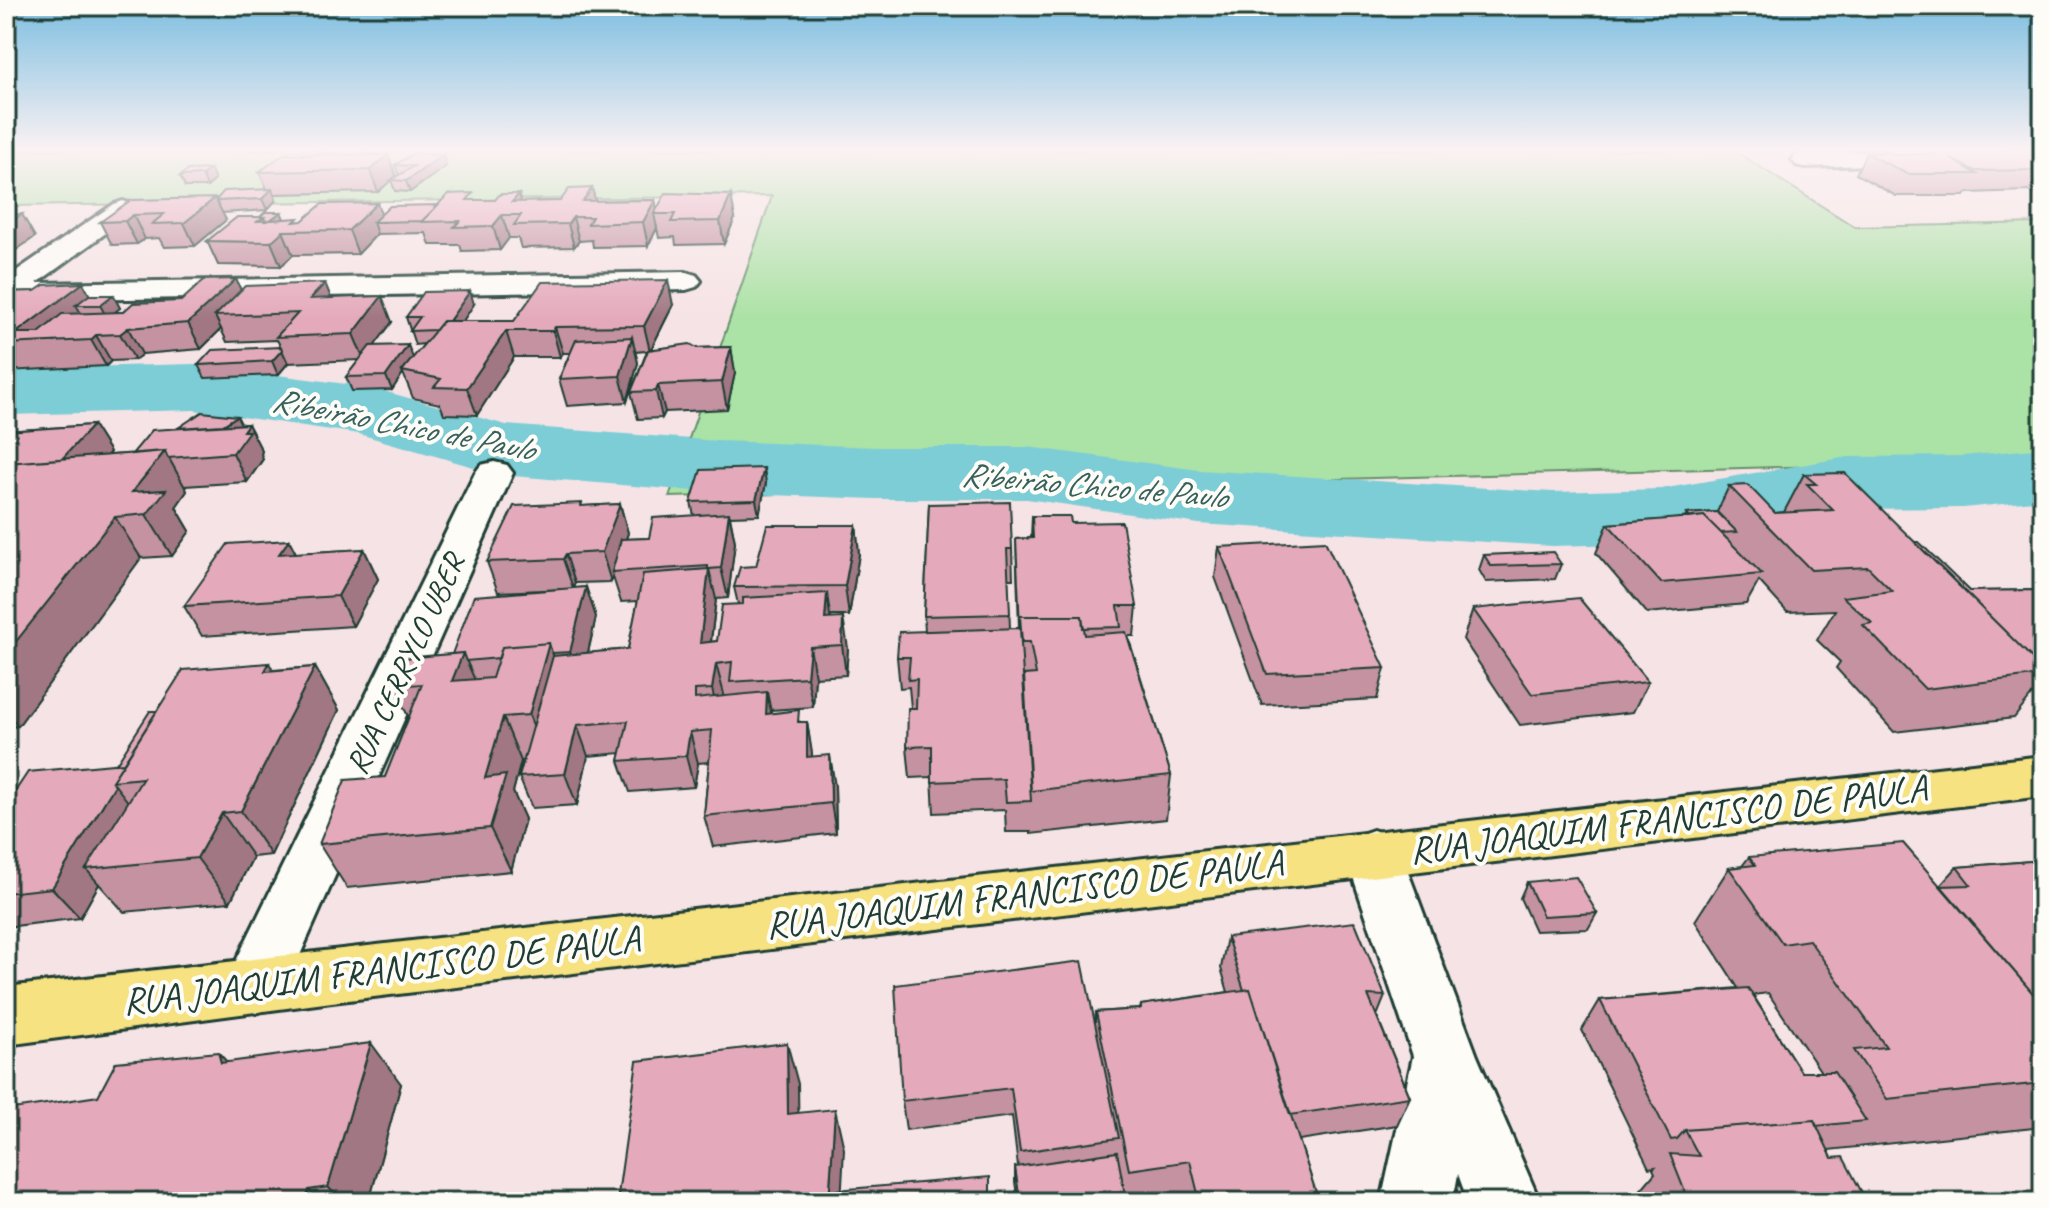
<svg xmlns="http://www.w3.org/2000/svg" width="2049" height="1208" viewBox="0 0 2049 1208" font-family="Caveat,sans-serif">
  <rect width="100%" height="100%" fill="#f6e3e5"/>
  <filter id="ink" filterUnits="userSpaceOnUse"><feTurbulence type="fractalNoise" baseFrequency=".0125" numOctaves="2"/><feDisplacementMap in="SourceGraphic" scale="16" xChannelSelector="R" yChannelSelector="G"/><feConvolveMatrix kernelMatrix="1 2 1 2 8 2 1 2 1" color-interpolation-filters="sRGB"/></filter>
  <g filter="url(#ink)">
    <path fill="#abe2a5" stroke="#65906c" stroke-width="2" d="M 6,150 L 1733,150 L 1855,227 L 2043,223 L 2043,460 L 669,497 L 772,196 L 6,206 Z"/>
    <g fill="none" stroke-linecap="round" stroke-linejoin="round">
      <path fill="#7ccdd6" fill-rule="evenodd" d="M 194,364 L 369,387 L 506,425 L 718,441 L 875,447 L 1027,447 L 1199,470 L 1553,492 L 1661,489 L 1848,457 L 1963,456 L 2043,448 L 2043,500 L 1963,508 L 1848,509 L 1661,543 L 1553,546 L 1199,524 L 1027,499 L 875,499 L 718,493 L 501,475 L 359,434 L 194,410 L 6,415 L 6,369 Z"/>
      <g stroke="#1f3d34" stroke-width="6">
        <path id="minor" d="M 1914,150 L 2043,150 L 2043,160 L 1804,167 L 1796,165 L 1792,160 L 1796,155 L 1804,153 Z
          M 123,201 L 132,204 L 136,209 L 132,214 L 37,283 L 686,272 L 696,275 L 701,281 L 696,287 L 686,290 L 6,301 L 6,278 L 114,204 Z
          M 494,462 L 507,465 L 513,473 L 278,1005 L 256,1013 L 234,1005 L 225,985 L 234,965 L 475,473 L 481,465 Z
          M 1373,830 L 1393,837 L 1401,853 L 1477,1056 L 1540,1202 L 1468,1202 L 1458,1174 L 1453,1202 L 1381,1202 L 1413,1056 L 1345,853 L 1353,837 Z"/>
      </g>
      <g stroke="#1f3d34" stroke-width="6">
        <path id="major" d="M 2043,756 L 2043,796 L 332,1002 L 6,1045 L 6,987 Z"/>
      </g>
      <use href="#minor" fill="#fdfcf7" fill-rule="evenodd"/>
      <use href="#major" fill="#f7e281" fill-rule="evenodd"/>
    </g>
    <path fill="#c492a1" stroke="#1f3d34" stroke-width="2" fill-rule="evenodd" d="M 315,150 L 372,150 L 363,154 L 388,155 L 396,176 L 393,179 L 399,175 L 395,165 L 443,155 L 446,166 L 410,192 L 395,191 L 391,180 L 378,192 L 274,194 L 276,200 L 267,210 L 222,213 L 226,220 L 195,246 L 164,247 L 159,238 L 145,239 L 137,244 L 112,245 L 100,222 L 267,189 L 259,172 L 345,154 L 316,152 Z
      M 1866,153 L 1896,155 L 2043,155 L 2043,197 L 2028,191 L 1967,193 L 1965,196 L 1896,196 L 1856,174 Z
      M 188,170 L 215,180 L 207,187 L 185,187 L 180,176 Z
      M 592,188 L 595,201 L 655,200 L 657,209 L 695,194 L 735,218 L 724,244 L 676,245 L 675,237 L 659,238 L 657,228 L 648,246 L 593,247 L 592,240 L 579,241 L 574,247 L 521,248 L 518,238 L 509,238 L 500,250 L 462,251 L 460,245 L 430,245 L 426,233 L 377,234 L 358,254 L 293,255 L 281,266 L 218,265 L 207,241 L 260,217 L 281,212 L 284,219 L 300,222 L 381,214 L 475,200 L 521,202 L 560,201 Z
      M 83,283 L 89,295 L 113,295 L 120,308 L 114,312 L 123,312 L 241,290 L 325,283 L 331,298 L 392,322 L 374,346 L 413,358 L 424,344 L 415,345 L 406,317 L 474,304 L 462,321 L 514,321 L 673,305 L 651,349 L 731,347 L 735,373 L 727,409 L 665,412 L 662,418 L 638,419 L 631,392 L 647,351 L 635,352 L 638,363 L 627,402 L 567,406 L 559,379 L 570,353 L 563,353 L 560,357 L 514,357 L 477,415 L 444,414 L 440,404 L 413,398 L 403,373 L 392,390 L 352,391 L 346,377 L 359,360 L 288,363 L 278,375 L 205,378 L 198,365 L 281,347 L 277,340 L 227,342 L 221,329 L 201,349 L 142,354 L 135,360 L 111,361 L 106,366 L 6,371 L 6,292 L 35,291 Z
      M 237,416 L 241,424 L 248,424 L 262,451 L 261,454 L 263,459 L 247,482 L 185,486 L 187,491 L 176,507 L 190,531 L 172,556 L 141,558 L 18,726 L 6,728 L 6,431 L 93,425 L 110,452 L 108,455 L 132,454 L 178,428 Z
      M 1804,474 L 1915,542 L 1969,591 L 2043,590 L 2043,695 L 2032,695 L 2014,718 L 1894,732 L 1836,668 L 1840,662 L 1817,640 L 1835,610 L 1787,612 L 1759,581 L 1746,604 L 1647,613 L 1596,553 L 1608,524 L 1685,518 L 1687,514 L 1717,512 L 1729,486 L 1775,513 L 1784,512 Z
      M 766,483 L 759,515 L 730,516 L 735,542 L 728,598 L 716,599 L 711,642 L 717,641 L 738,604 L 734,587 L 756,566 L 856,525 L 859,554 L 849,616 L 830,616 L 848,648 L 846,675 L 815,677 L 813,707 L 771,710 L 771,713 L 801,722 L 807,722 L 812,757 L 835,786 L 836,833 L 713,847 L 704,816 L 709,762 L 698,763 L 694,787 L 630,792 L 619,761 L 621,753 L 588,756 L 577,805 L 532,808 L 519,777 L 523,761 L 521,761 L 513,792 L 525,819 L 511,871 L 347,888 L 319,844 L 385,777 L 409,718 L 393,686 L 452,654 L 564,589 L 498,592 L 487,562 L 583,506 L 620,504 L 628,533 L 626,539 L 649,538 L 694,516 L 691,502 ZM 613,577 L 621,602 L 638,601 L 628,649 L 588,653 L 596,617 L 586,587 L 573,588 L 575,583 L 611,582 Z
      M 929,504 L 1012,549 L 1013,579 L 1008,579 L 1010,628 L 1019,628 L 1016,539 L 1031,538 L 1032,516 L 1071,523 L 1137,606 L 1134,636 L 1128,636 L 1171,775 L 1166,819 L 1031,834 L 1031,832 L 1006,832 L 1005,810 L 934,813 L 932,777 L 910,778 L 907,747 L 911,708 L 909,687 L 900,688 L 897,657 L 925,631 L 924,616 Z
      M 289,540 L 296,553 L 364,549 L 378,579 L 353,626 L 202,636 L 184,606 Z
      M 1219,547 L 1385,668 L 1377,699 L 1262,705 L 1215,577 Z
      M 1484,555 L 1561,564 L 1555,579 L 1486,582 L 1479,570 Z
      M 1473,609 L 1648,682 L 1633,712 L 1520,725 L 1463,639 Z
      M 269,663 L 273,670 L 315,667 L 339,710 L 271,855 L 253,857 L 230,902 L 124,912 L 99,884 L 80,918 L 6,927 L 6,780 L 16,791 L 116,764 L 157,711 Z
      M 1749,857 L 1940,886 L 1957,867 L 2043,860 L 2043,1127 L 1828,1150 L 1832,1158 L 1867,1202 L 1642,1202 L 1638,1193 L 1655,1173 L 1653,1169 L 1655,1167 L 1649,1168 L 1582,1030 L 1600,1000 L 1738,988 L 1695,921 L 1729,868 L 1742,866 ZM 1768,993 L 1821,1072 L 1801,1072 L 1753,995 Z
      M 1527,882 L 1597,913 L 1588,929 L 1535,931 L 1520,898 Z
      M 1227,937 L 1385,996 L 1377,1016 L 1410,1097 L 1397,1125 L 1299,1140 L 1319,1202 L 1182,1202 L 1182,1200 L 1170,1202 L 1012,1202 L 1018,1201 L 1015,1182 L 1015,1167 L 1018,1167 L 1012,1116 L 906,1130 L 902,1101 L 1095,1023 L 1096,1012 L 1140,1009 L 1141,1005 L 1228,992 L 1221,968 Z
      M 227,1062 L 401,1084 L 369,1202 L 6,1202 L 98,1096 Z"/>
    <path fill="#a07783" stroke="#1f3d34" stroke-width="2" d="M 358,150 L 372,150 L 360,156 Z
      M 388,155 L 396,176 L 378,192 L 370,170 Z
      M 443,155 L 446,166 L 410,192 L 406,181 Z
      M 210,169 L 215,180 L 207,187 L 202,175 Z
      M 592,188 L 598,211 L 583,201 Z
      M 272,189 L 276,200 L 267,210 L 262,199 Z
      M 519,194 L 525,216 L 512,202 Z
      M 731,195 L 735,218 L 724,244 L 720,221 Z
      M 215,198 L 226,220 L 195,246 L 184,223 Z
      M 655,200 L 658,214 L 654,214 L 657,228 L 648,246 L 643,222 Z
      M 377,203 L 384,222 L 373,222 L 377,234 L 358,254 L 349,230 Z
      M 281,212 L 286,224 L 269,221 Z
      M 22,214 L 35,237 L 6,257 L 6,225 Z
      M 133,215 L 145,239 L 137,244 L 125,221 Z
      M 502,215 L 509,238 L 500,250 L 493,226 Z
      M 264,217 L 283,231 L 293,255 L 281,266 L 271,242 L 258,221 Z
      M 573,217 L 579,241 L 574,247 L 568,224 Z
      M 236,279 L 247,304 L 215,316 L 221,329 L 201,349 L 188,323 Z
      M 668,280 L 673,305 L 650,351 L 644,326 Z
      M 83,283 L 95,305 L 76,305 L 84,318 L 55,342 L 16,333 Z
      M 325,283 L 335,308 L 310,299 Z
      M 470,291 L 474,304 L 448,344 L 443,330 Z
      M 113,295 L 120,308 L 107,318 L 100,305 Z
      M 382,296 L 392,322 L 364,360 L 353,334 Z
      M 555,327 L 563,353 L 560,357 L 553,331 Z
      M 128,328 L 142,354 L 135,360 L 120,334 Z
      M 506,331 L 514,357 L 477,415 L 467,388 Z
      M 96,335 L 111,361 L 106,366 L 91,340 Z
      M 632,337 L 638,363 L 627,402 L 620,376 Z
      M 408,345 L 413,358 L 402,371 L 403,373 L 392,390 L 386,376 Z
      M 731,347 L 735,373 L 727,409 L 722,382 Z
      M 282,350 L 288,363 L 278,375 L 272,361 Z
      M 658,385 L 665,412 L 662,418 L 656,391 Z
      M 237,416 L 244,430 L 248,424 L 262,451 L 261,454 L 263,459 L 247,482 L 233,453 L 211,434 Z
      M 93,425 L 110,452 L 73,495 L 55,466 Z
      M 165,451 L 187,491 L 176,507 L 190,531 L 172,556 L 132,492 Z
      M 764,468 L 766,483 L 759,515 L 756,500 Z
      M 620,504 L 628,533 L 614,572 L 612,572 L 613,577 L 611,582 L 602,552 Z
      M 729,513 L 735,542 L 728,598 L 721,568 Z
      M 115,517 L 141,558 L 18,726 L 6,712 L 6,654 Z
      M 856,525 L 859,554 L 849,616 L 845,586 Z
      M 289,540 L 304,569 L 279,554 Z
      M 364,549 L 378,579 L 353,626 L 338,596 Z
      M 566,554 L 575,583 L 573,588 L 563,559 Z
      M 709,569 L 716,599 L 707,673 L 700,643 Z
      M 586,587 L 596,617 L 581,682 L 570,652 Z
      M 827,593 L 831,623 L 825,619 Z
      M 843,618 L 848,648 L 846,675 L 842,645 Z
      M 549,643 L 564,686 L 546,759 L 529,715 Z
      M 810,647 L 815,677 L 813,707 L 807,677 Z
      M 463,653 L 482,696 L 452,681 Z
      M 716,664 L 724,694 L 719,720 L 712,689 Z
      M 315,667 L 339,710 L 271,855 L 241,811 Z
      M 767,692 L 773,722 L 766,714 Z
      M 503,717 L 521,761 L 513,792 L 525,819 L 511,871 L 490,828 L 485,778 Z
      M 807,722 L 812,753 L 812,788 L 807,757 Z
      M 577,725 L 588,756 L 577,805 L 565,774 Z
      M 690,732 L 698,763 L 694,787 L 686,756 Z
      M 830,755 L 835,786 L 836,833 L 831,803 Z
      M 6,780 L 18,793 L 6,809 Z
      M 115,785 L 139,816 L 86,869 L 99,884 L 80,918 L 52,888 Z
      M 222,813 L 253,857 L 230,902 L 197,858 Z
      M 371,1043 L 401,1084 L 369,1202 L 342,1202 L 328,1187 Z
      M 787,1043 L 798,1084 L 799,1154 L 788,1114 Z
      M 218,1052 L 255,1093 L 221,1063 Z
      M 835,1109 L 844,1149 L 841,1202 L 829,1202 Z
      M 309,1190 L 320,1202 L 305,1202 Z"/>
    <path fill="#e4aabb" stroke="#1f3d34" stroke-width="2" d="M 2014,150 L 2032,150 L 2043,155 L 2043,170 L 1975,171 L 1951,159 L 1977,174 L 1907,174 L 1866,153 L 1889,152 L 1896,155 Z
      M 414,153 L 443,155 L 406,181 L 391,180 L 414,166 L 395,165 Z
      M 284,154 L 388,155 L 370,170 L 259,172 Z
      M 210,169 L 202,175 L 180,176 L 188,170 Z
      M 592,188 L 583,201 L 655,200 L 643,222 L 588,224 L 592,217 L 573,217 L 568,224 L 514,225 L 521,215 L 502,215 L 493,226 L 454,227 L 460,221 L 422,222 L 448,194 L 473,193 L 467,200 L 495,200 L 500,194 L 519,194 L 512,202 L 560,201 L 569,189 Z
      M 272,189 L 262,199 L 217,201 L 216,200 L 224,191 Z
      M 666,193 L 731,195 L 720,221 L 671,222 L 675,214 L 654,214 Z
      M 215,198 L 184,223 L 152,224 L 164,214 L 133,215 L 125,221 L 100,222 L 131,200 Z
      M 377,203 L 349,230 L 283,231 L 271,242 L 207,241 L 237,217 L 264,217 L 258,221 L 298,218 L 294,222 L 302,221 L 322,204 Z
      M 438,205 L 422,221 L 373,222 L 390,206 Z
      M 265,212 L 281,212 L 270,220 L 265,221 L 264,217 L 260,217 Z
      M 22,214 L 6,225 L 6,215 Z
      M 236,279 L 188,323 L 128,328 L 120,334 L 96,335 L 91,340 L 6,344 L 6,292 L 35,291 L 44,285 L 83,283 L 16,333 L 39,333 L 62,314 L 123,312 L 133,303 L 181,301 L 204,280 Z
      M 668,280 L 644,326 L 555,327 L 553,331 L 506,331 L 467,388 L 434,387 L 441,379 L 402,371 L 443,321 L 514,321 L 542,282 Z
      M 325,283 L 310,299 L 382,296 L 353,334 L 276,337 L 298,313 L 215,316 L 245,286 Z
      M 470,291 L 449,321 L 443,321 L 436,330 L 410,331 L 420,317 L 406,317 L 424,292 Z
      M 89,295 L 113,295 L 100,305 L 76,305 Z
      M 632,337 L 620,376 L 559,379 L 576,340 Z
      M 690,344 L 697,348 L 731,347 L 722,382 L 658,385 L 656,391 L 631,392 L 648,350 Z
      M 408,345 L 386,376 L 346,377 L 370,346 Z
      M 281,347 L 282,350 L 272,361 L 198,365 L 212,350 Z
      M 202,412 L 237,416 L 223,425 L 178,428 Z
      M 248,424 L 243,431 L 249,431 L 233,453 L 168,458 L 165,451 L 132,454 L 152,430 Z
      M 93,425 L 62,459 L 6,463 L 6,431 Z
      M 165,451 L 132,492 L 166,490 L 147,514 L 115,517 L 6,654 L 6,463 Z
      M 764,468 L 756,500 L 691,502 L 701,470 Z
      M 1845,473 L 2043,669 L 2043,675 L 1925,689 L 1863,625 L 1872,623 L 1843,597 L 1892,591 L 1868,567 L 1811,570 L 1729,486 L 1748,485 L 1775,513 L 1833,510 L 1807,484 L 1816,484 L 1804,474 Z
      M 1010,502 L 1012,549 L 1007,549 L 1010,614 L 924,616 L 929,504 Z
      M 582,503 L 581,506 L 620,504 L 602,552 L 566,554 L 563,559 L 487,562 L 514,506 Z
      M 1717,512 L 1737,532 L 1721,533 L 1704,516 L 1690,518 L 1687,514 Z
      M 729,513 L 721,568 L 709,569 L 700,643 L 717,641 L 722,605 L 743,604 L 743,598 L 827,593 L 825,619 L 843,618 L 842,645 L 810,647 L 807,677 L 730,682 L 732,662 L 716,664 L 712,689 L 695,690 L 695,699 L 767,692 L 766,714 L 799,710 L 798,722 L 807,722 L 807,757 L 830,755 L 831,803 L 704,816 L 712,730 L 690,732 L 686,756 L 619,761 L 628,721 L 577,725 L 565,774 L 519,777 L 553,656 L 628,649 L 643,574 L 708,569 L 708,566 L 612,572 L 621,539 L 649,538 L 653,518 Z
      M 1032,516 L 1070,516 L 1071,523 L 1122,522 L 1137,606 L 1118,606 L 1121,627 L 1083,628 L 1082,616 L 1020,616 L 1020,628 L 1016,539 L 1033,538 Z
      M 1704,516 L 1762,574 L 1661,583 L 1608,524 Z
      M 767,525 L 856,525 L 845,586 L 734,587 L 740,567 L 756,566 Z
      M 289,540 L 279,554 L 364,549 L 338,596 L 184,606 L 228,544 Z
      M 1325,541 L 1385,668 L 1267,674 L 1219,547 Z
      M 1915,542 L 1919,542 L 1969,591 L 2043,590 L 2043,665 L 2039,665 Z
      M 1553,552 L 1561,564 L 1491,566 L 1484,555 Z
      M 586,587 L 570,652 L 552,653 L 549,643 L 502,647 L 499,658 L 466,661 L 463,653 L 452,654 L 474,596 Z
      M 1579,598 L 1648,682 L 1532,694 L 1473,609 Z
      M 1020,616 L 1082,616 L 1085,635 L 1126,632 L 1171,775 L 1031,791 L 1024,675 L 1036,674 L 1030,642 L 1022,642 Z
      M 1020,628 L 1031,801 L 1006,802 L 1004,779 L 932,782 L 932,746 L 907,747 L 908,708 L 916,708 L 917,679 L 908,680 L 910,657 L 897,657 L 899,632 Z
      M 549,643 L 529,715 L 503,717 L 485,778 L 506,775 L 490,828 L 319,844 L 345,780 L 385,777 L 422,684 L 393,686 L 404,658 L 463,653 L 452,681 L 492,678 L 502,647 Z
      M 269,663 L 265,671 L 315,667 L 241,811 L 222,813 L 197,858 L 86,869 L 143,778 L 112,781 L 183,670 Z
      M 150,711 L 157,711 L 124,763 L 116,764 Z
      M 124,763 L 112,781 L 115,785 L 52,888 L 6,893 L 6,805 L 28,772 Z
      M 1903,843 L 2043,1005 L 2043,1083 L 1887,1099 L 1854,1050 L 1886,1047 L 1809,940 L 1783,944 L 1729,868 L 1755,865 L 1749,857 Z
      M 2043,860 L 2043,1005 L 1941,886 L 1971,885 L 1957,867 Z
      M 1576,877 L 1597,913 L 1543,916 L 1527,882 Z
      M 1355,922 L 1385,996 L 1368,995 L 1410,1097 L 1290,1115 L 1250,989 L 1244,990 L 1227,937 Z
      M 1082,961 L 1119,1138 L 1020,1152 L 1011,1088 L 902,1101 L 895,985 Z
      M 1748,988 L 1801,1072 L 1834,1072 L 1866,1121 L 1816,1126 L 1814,1120 L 1685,1130 L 1677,1139 L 1671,1140 L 1600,1000 Z
      M 1250,989 L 1319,1202 L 1200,1202 L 1190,1161 L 1129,1170 L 1096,1012 L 1141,1009 L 1141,1005 Z
      M 371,1043 L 328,1187 L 309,1190 L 305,1202 L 6,1202 L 6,1110 L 98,1096 L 116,1062 L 218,1052 L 221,1063 Z
      M 787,1043 L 788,1114 L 835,1109 L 829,1202 L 617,1202 L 637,1061 Z
      M 1814,1120 L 1832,1158 L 1843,1157 L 1867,1202 L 1689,1202 L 1670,1154 L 1699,1156 L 1685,1130 Z
      M 1117,1152 L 1126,1200 L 1111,1202 L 1026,1202 L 1026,1200 L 1020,1201 L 1015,1167 Z
      M 990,1177 L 990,1202 L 837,1202 L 837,1190 Z"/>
  </g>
  <linearGradient id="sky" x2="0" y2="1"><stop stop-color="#7dbee1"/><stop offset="0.47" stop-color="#fbf2f3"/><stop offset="1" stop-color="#fbf2f3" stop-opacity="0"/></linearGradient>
  <rect width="2049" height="319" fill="url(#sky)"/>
  <g text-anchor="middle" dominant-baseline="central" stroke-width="8" stroke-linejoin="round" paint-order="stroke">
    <g font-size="32" fill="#1f3d34" stroke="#fdfcf7">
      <text transform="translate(405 664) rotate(-65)">RUA CERRYLO UBER</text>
    </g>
    <g font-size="34" font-style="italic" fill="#36615c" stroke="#fdfcf7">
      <text transform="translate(403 424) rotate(11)">Ribeirão Chico de Paulo</text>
      <text transform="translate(1094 485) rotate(5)">Ribeirão Chico de Paulo</text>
    </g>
    <g font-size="38" fill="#1f3d34" stroke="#fdfcf7">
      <text transform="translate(1668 819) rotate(-7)">RUA JOAQUIM FRANCISCO DE PAULA</text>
      <text transform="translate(1024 894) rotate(-7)">RUA JOAQUIM FRANCISCO DE PAULA</text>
      <text transform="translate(381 970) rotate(-7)">RUA JOAQUIM FRANCISCO DE PAULA</text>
    </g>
  </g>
  <rect width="2049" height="1208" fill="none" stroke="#fdfcf7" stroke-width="32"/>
  <rect x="16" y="16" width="2017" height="1176" fill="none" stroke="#1f3d34" stroke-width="3" filter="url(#ink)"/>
</svg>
